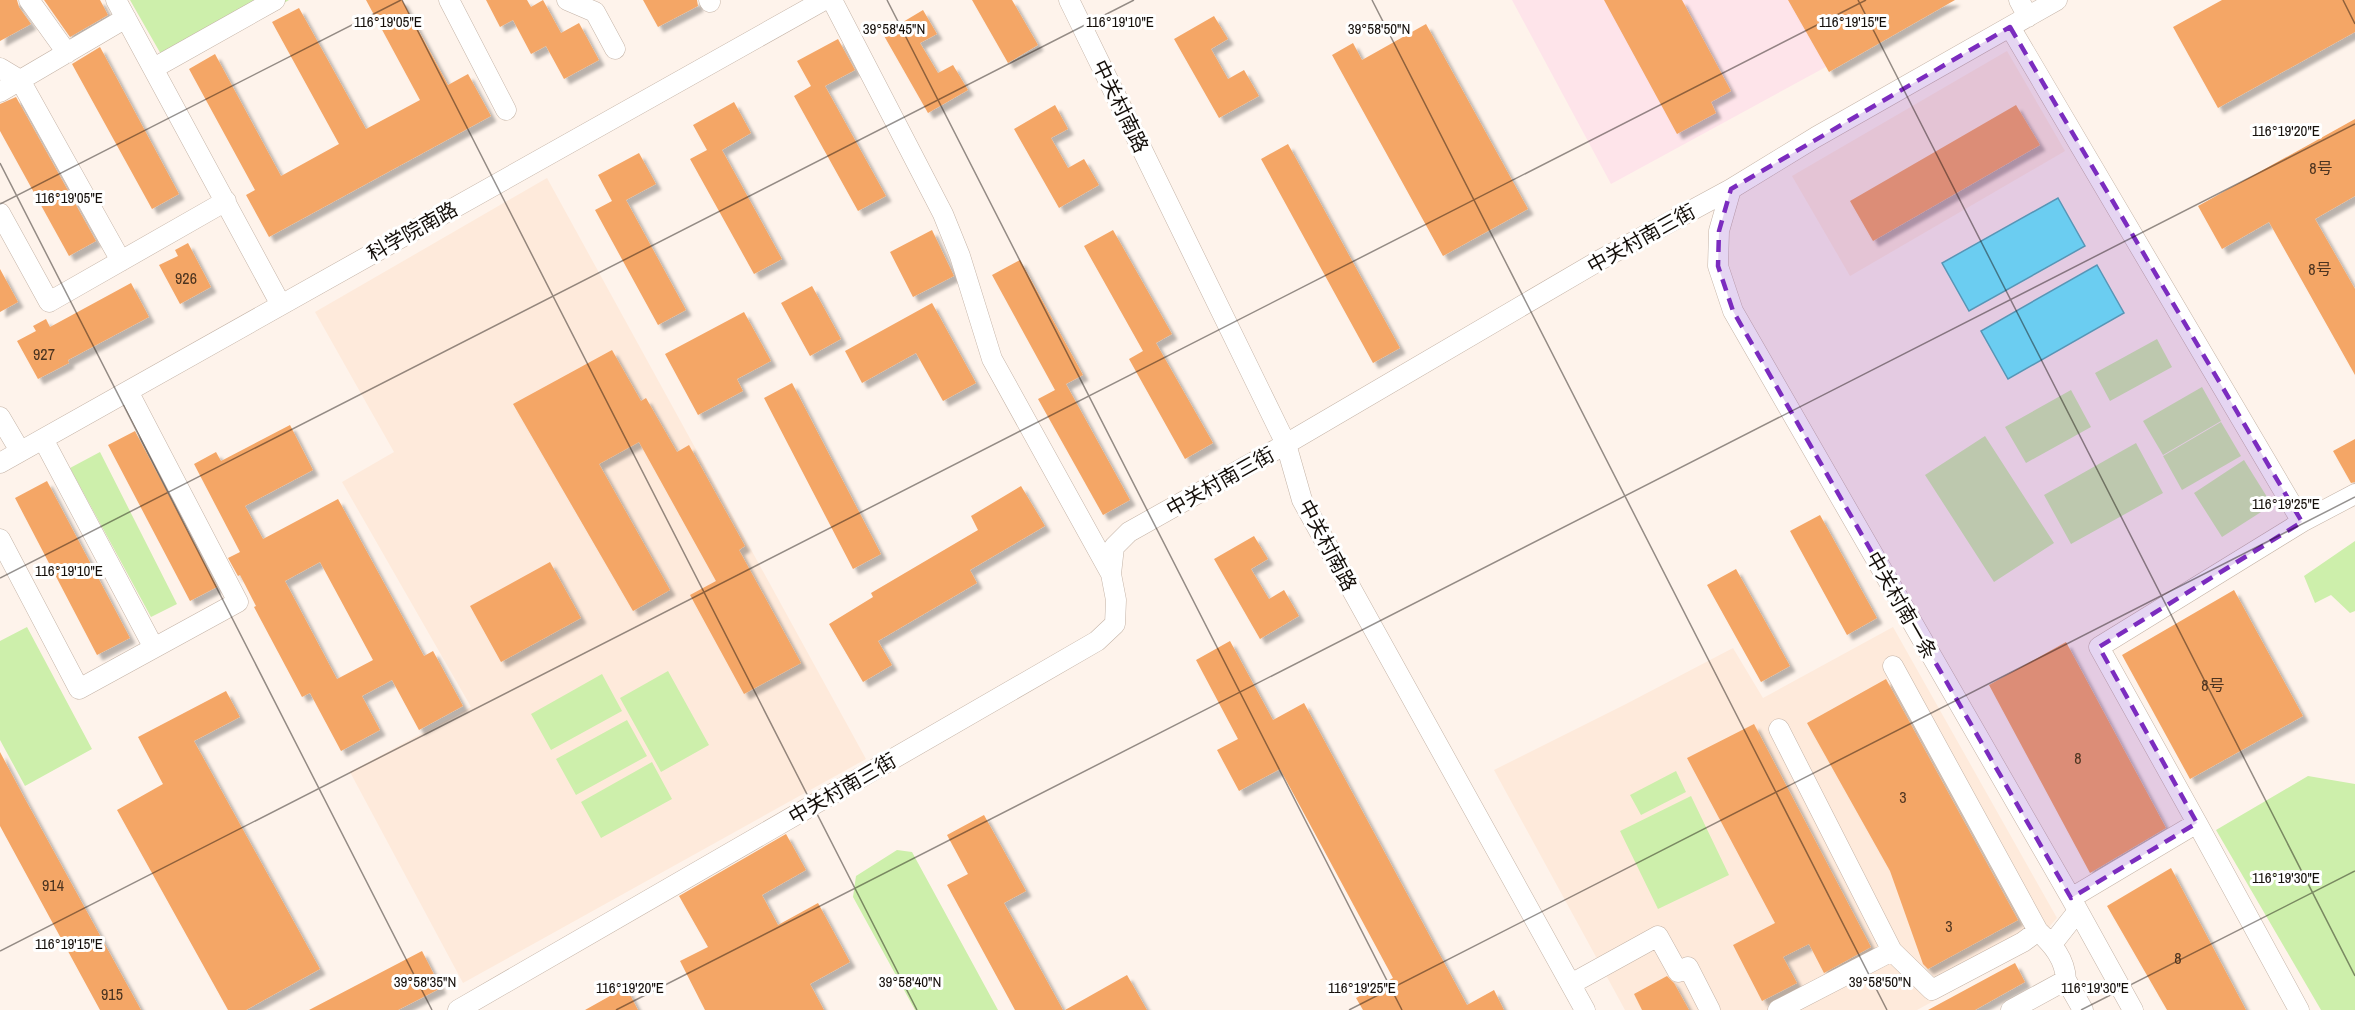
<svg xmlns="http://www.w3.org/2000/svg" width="2355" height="1010" viewBox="0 0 2355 1010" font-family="'Archivo Narrow','Noto Sans SC',sans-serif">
  <defs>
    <filter id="shadow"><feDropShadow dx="5.5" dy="5.5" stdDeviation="1.5" flood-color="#0004"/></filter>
  </defs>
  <rect width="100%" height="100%" fill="#fef3eb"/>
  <path fill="#fee4ea" d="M 1512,0 L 1949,0 L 1611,184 Z"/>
  <path fill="#feeadb" d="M 2007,51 L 2065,151 L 1850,276 L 1792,176 Z
    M 547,178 L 866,759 L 463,983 L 350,772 L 471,707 L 342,482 L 394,452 L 315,312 Z
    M 1893,627 L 2057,918 L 2031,948 L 1917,1010 L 1625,1010 L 1494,770 L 1626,704 L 1733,648 L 1763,698 Z"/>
  <path fill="#cdefab" d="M 130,0 L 289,0 L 170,70 Z
    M 2157,339 L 2172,367 L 2110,401 L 2095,373 Z
    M 2202,387 L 2221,421 L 2163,455 L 2143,421 Z
    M 2071,390 L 2091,427 L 2026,463 L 2005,427 Z
    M 2221,422 L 2241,456 L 2182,490 L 2163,456 Z
    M 1985,436 L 2054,543 L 1994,582 L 1925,475 Z
    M 2136,443 L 2163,493 L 2071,544 L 2044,495 Z
    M 100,452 L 177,604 L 151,617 L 70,468 Z
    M 2244,460 L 2272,505 L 2222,537 L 2194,493 Z
    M 2355,541 L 2355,611 L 2350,613 L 2331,595 L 2315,603 L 2304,576 Z
    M 27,627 L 92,749 L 25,786 L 0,740 L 0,641 Z
    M 668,671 L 709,745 L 661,772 L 620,698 Z
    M 602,674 L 622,711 L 551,750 L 531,714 Z
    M 627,720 L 647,756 L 576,795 L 556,759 Z
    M 652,762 L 672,799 L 601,838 L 581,802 Z
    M 1676,771 L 1686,792 L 1641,815 L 1630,795 Z
    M 2308,776 L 2355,784 L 2355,1010 L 2321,1010 L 2216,830 Z
    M 1691,796 L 1729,875 L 1658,909 L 1620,831 Z
    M 897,850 L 912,852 L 998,1010 L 915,1010 L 853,897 L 856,876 Z"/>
  <path fill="#67f5fe" stroke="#4eb0b4" stroke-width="1.5" d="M 2058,198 L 2085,246 L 1969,311 L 1942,263 Z
    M 2097,265 L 2124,313 L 2008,379 L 1981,331 Z"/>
  <path fill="#f4a666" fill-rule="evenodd" filter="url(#shadow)" d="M 0,0 L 17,0 L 19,7 L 31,24 L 0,41 Z
    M 44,0 L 100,0 L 108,15 L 70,37 Z
    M 366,0 L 402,0 L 448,85 L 468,74 L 491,116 L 269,237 L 246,195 L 255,190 L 189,69 L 215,54 L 281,176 L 339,144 L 272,22 L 299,8 L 366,129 L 420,100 Z
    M 486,0 L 527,0 L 531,7 L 543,0 L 561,33 L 579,23 L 599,60 L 564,79 L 546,46 L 531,54 L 513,20 L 500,27 Z
    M 643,0 L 697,0 L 698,6 L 658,27 Z
    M 972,0 L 1012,0 L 1038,45 L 1008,63 Z
    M 1604,0 L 1682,0 L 1731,91 L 1711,102 L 1716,113 L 1677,134 Z
    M 1788,0 L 1955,0 L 1829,72 Z
    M 2222,0 L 2355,0 L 2355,32 L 2218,108 L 2173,27 Z
    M 923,10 L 937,34 L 920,43 L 938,73 L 953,65 L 968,90 L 928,113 L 883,34 Z
    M 1214,16 L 1228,39 L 1211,49 L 1228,79 L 1244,70 L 1259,96 L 1219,118 L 1174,39 Z
    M 1426,24 L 1528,209 L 1443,256 L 1332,55 L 1353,43 L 1362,60 Z
    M 838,39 L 855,70 L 825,86 L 886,196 L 858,211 L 794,96 L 811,86 L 797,61 Z
    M 100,47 L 179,194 L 152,209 L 72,64 Z
    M 16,97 L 96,241 L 69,256 L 0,131 L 0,104 Z
    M 734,102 L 751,133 L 722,150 L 782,259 L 754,274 L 690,159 L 707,150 L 693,125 Z
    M 1055,105 L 1068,129 L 1051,138 L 1068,168 L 1084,159 L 1099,185 L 1059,208 L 1014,129 Z
    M 2016,105 L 2040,145 L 1873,241 L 1850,201 Z
    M 2355,119 L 2355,196 L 2315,219 L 2355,289 L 2355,375 L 2269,222 L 2222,249 L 2198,206 Z
    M 1288,144 L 1400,348 L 1373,363 L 1261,159 Z
    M 639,153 L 656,184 L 626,200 L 686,310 L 658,325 L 595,210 L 612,201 L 598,175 Z
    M 932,230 L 954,276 L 913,297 L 890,252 Z
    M 1113,230 L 1172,334 L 1156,343 L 1213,443 L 1185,459 L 1129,359 L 1143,351 L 1084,246 Z
    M 188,243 L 211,287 L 180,304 L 159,265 L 178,256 L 175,250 Z
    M 1020,260 L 1083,375 L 1066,384 L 1130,500 L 1103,515 L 1038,399 L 1055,390 L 992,275 Z
    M 0,269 L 18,302 L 0,312 Z
    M 131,283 L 149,317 L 68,360 L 69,363 L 38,379 L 17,341 L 36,331 L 33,326 L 46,319 L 50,327 Z
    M 812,286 L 841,339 L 810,356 L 781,303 Z
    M 932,303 L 976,383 L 943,401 L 916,353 L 862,383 L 845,351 Z
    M 744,312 L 771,361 L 737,379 L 743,391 L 698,415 L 665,354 Z
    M 612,350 L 641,401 L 646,398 L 677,452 L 689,445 L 745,546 L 739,550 L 801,663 L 744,694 L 690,595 L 716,581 L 639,442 L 599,464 L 670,590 L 633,611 L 513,404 Z
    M 792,383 L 881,554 L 853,569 L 764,398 Z
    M 290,425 L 313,470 L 245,506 L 263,539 L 338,499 L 424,656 L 433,651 L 463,706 L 419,730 L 392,680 L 362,696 L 380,730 L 341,751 L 310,693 L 302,697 L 254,607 L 256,606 L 240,575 L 238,576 L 228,558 L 240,552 L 194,464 L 216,452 L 221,461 ZM 320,562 L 373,660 L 337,679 L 285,581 Z
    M 135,431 L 217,587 L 190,601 L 108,445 Z
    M 2355,439 L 2355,482 L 2351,483 L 2333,451 Z
    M 47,481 L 130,638 L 97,655 L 15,498 Z
    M 1021,486 L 1045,526 L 970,570 L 977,583 L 878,641 L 892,665 L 863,682 L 829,624 L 873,597 L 871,593 L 978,530 L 971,516 Z
    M 1820,515 L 1877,618 L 1847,635 L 1790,531 Z
    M 1254,536 L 1268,559 L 1251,569 L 1269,599 L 1284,590 L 1299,616 L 1260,639 L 1214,559 Z
    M 550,562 L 581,618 L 501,662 L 470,606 Z
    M 1736,569 L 1790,666 L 1761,682 L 1707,585 Z
    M 2234,590 L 2303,716 L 2190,779 L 2122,655 Z
    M 1230,641 L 1273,720 L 1304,703 L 1467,1005 L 1494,990 L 1504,1010 L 1363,1010 L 1356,998 L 1393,978 L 1280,769 L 1239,791 L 1217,750 L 1238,739 L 1196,660 Z
    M 2066,642 L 2166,828 L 2090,873 L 1989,685 Z
    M 1886,679 L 2018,920 L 1928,969 L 1923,964 L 1890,871 L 1807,723 Z
    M 226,691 L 240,717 L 194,741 L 320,969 L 246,1010 L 228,1010 L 117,810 L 163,784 L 138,737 Z
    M 1754,724 L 1871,947 L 1824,973 L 1809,944 L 1783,957 L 1797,983 L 1762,1001 L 1733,945 L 1775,923 L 1687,758 Z
    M 0,752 L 25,799 L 141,1010 L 100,1010 L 82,977 L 0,826 Z
    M 984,815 L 1026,891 L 1004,903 L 1063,1010 L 1015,1010 L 947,885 L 968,874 L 947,835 Z
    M 786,834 L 806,870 L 762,895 L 778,925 L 818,903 L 850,962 L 810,984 L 824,1010 L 705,1010 L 680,961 L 708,947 L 679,896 Z
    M 2171,868 L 2246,1010 L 2167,1010 L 2107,906 Z
    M 422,951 L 441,988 L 398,1010 L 309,1010 Z
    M 2015,963 L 2025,982 L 1975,1010 L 1928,1010 Z
    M 1127,975 L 1147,1010 L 1065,1010 Z
    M 1667,976 L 1674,983 L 1689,1010 L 1642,1010 L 1634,994 Z
    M 626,987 L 638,1010 L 585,1010 Z"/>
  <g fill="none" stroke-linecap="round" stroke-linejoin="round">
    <g stroke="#c4b3a6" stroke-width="21">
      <path id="minor" d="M 29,0 L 67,53
        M 116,0 L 281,305
        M 449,0 L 506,110
        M 567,0 L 595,12 L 615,49
        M 709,0 L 710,2
        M 832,0 L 943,214 L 960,256 L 992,359 L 1111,574
        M 1069,0 L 1286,444 L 1302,500 L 1585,1010
        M 2019,0 L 2028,17
        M 2010,27 L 2302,522 L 2099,647 L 2197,823 L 2071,898
        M 0,68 L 20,80 L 121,261
        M 154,68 L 275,0
        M 0,92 L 126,18
        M 1731,189 L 1719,231 L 1718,266 L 1733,311 L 2071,898 L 2133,1010
        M 0,213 L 49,302 L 226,201
        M 0,417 L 20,451
        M 43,439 L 154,648
        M 0,463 L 824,0
        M 2302,522 L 2355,494
        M 0,539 L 79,689 L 238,602 L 128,391
        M 1893,666 L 2038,931
        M 1779,729 L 1892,951 L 1932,990 L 2023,942 L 2038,931 C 2053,945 2065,959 2066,980 L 2011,1010
        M 2197,823 L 2299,1010
        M 2052,944 L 2078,911
        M 2066,980 L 2083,1010
        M 1571,984 L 1658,936 L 1678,972 L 1688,967 L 1710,1010
        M 458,1010 L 1097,641 L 1115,624 L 1116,600 L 1111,574 L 1114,547 L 1129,532 L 1286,444 L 1600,260 L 1731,189 L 1816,137 L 2057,0
        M 1778,1010 L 1892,951"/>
    </g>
    <use href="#minor" stroke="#fff" stroke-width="20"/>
  </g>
  <path fill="#7b2cbf" fill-opacity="0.2" stroke="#7b2cbf" stroke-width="4.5" stroke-dasharray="12 8" stroke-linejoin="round" d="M 2010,27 L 2302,522 L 2099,647 L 2197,823 L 2071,898 L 1733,311 L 1718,266 L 1719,231 L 1731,189 Z"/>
  <path fill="none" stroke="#140e09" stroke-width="1.5" stroke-opacity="0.45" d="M 402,0 L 917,1010M 887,0 L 1402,1010M 1372,0 L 1887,1010M 1858,0 L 2355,976M 2343,0 L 2355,24M 0,163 L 432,1010M 0,204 L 401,0M 0,578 L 1134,0M 0,951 L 1866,0M 616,1010 L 2355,124M 1349,1010 L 2355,497M 2081,1010 L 2355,871"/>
  <g text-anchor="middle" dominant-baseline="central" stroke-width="6" stroke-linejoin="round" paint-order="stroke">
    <g font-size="16" fill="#4c3420">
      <text x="2321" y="168">8号</text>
      <text x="2320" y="269">8号</text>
      <text x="186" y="278">926</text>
      <text x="44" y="354">927</text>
      <text x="2213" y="685">8号</text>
      <text x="2078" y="758">8</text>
      <text x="1903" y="797">3</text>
      <text x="53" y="885">914</text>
      <text x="1949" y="926">3</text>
      <text x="2178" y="958">8</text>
      <text x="112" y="994">915</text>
    </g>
    <g font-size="20" fill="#140e09" stroke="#fff">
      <text transform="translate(1121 106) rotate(64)">中关村南路</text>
      <text transform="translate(412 231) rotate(-29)">科学院南路</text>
      <text transform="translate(1641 238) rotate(-29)">中关村南三街</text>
      <text transform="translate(1220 481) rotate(-29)">中关村南三街</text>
      <text transform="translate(1328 545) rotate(62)">中关村南路</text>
      <text transform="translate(1902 605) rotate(60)">中关村南一条</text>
      <text transform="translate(842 788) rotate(-30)">中关村南三街</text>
    </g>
  </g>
  <g font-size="15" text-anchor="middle" fill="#140e09" stroke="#fff" stroke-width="6" stroke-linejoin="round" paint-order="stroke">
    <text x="388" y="27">116°19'05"E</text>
    <text x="1120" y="27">116°19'10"E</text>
    <text x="1853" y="27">116°19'15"E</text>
    <text x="894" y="34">39°58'45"N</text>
    <text x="1379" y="34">39°58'50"N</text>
    <text x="2286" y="136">116°19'20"E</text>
    <text x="69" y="203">116°19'05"E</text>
    <text x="2286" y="509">116°19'25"E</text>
    <text x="69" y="576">116°19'10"E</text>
    <text x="2286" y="883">116°19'30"E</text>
    <text x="69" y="949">116°19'15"E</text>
    <text x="425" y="987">39°58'35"N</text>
    <text x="910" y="987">39°58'40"N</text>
    <text x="1880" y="987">39°58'50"N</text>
    <text x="630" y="993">116°19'20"E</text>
    <text x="1362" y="993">116°19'25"E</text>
    <text x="2095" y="993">116°19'30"E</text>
  </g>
</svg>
